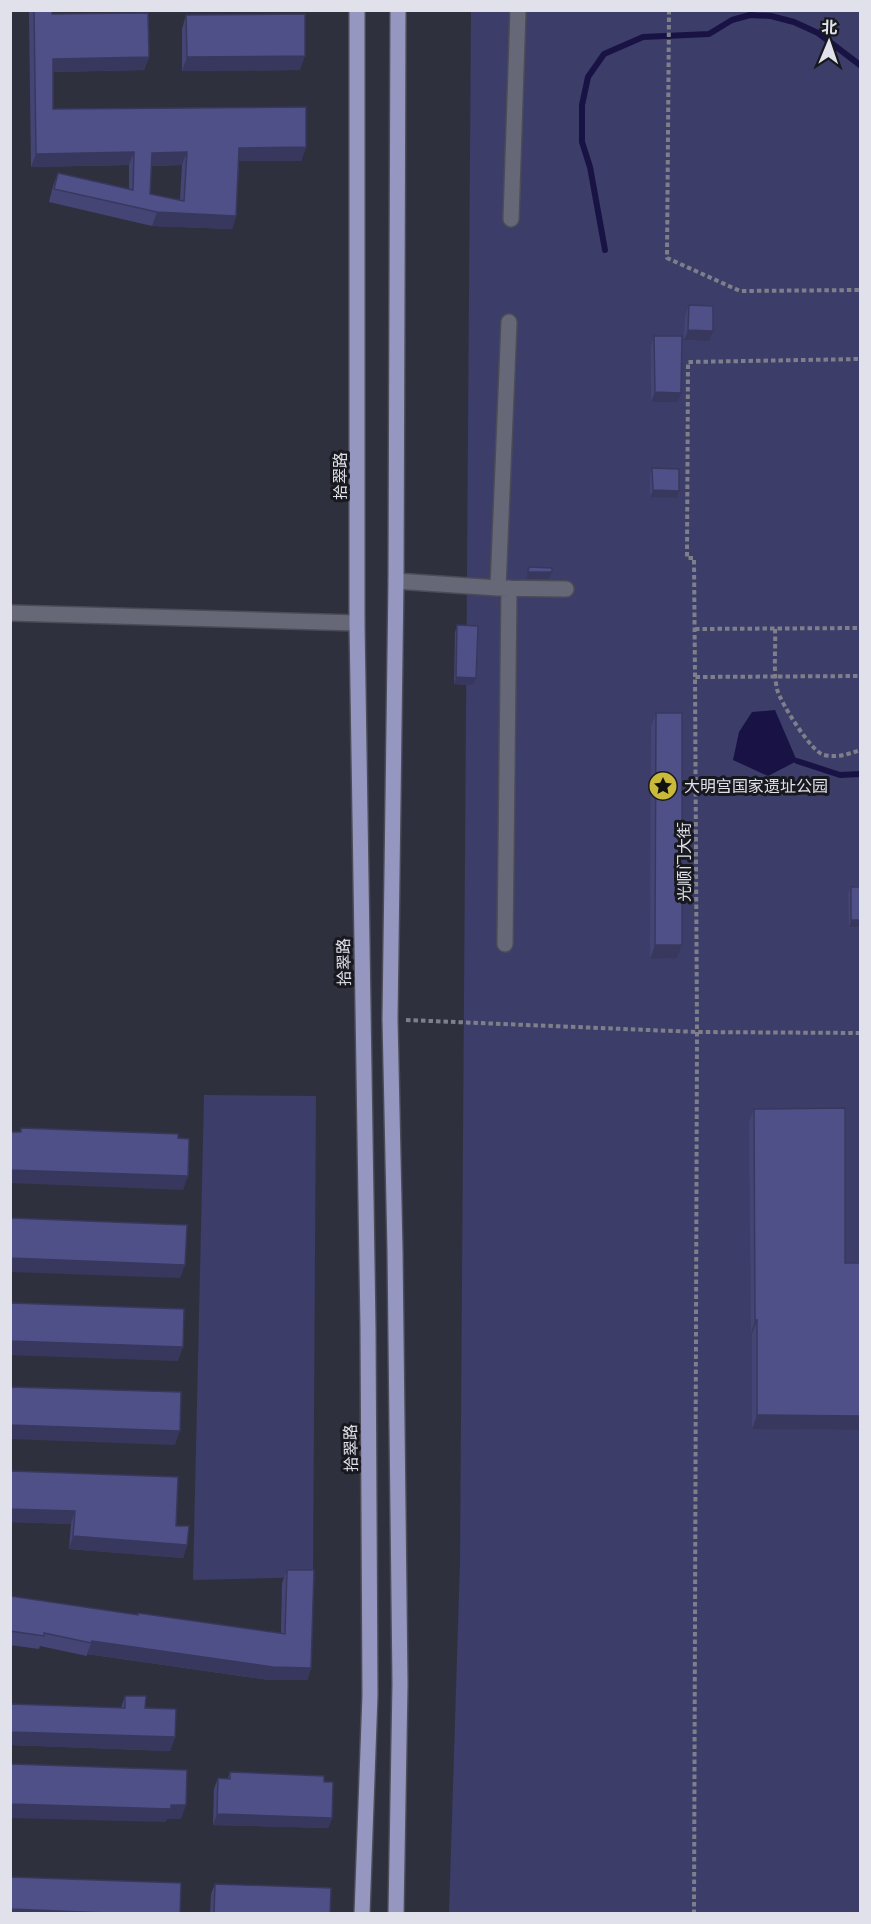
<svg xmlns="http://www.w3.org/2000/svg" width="871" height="1924" viewBox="0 0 871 1924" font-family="'Times New Roman','Noto Sans SC',serif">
  <rect width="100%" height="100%" fill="#2f303d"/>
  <path fill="#3c3d68" d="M 471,11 L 860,11 L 860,1913 L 449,1913 L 460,1561 Z
    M 204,1095 L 316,1096 L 313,1577 L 193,1580 Z"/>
  <path fill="#191345" d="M 775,710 L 797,761 L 768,776 L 733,760 L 739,732 L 752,712 Z"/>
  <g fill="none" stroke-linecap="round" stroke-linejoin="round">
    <path stroke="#191345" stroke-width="6" d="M 605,250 L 590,167 L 582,142 L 582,105 L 588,77 L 604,54 L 643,37 L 709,34 L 732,20 L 750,15 L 771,16 L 794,22 L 818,33 L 860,65
      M 797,761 L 840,775 L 860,774"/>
    <g stroke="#4b4c57" stroke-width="18">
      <path id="minor" d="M 511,219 L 518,10
        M 396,581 L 498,588 L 566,589
        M 498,588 L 509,322
        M 10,613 L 357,623
        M 505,944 L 509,588"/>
    </g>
    <g stroke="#4b4c57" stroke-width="18">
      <path id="major" d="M 357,10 L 357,623 L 368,1328 L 370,1695 L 362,1914
        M 396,1914 L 400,1684 L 395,1250 L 390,1019 L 396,581 L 398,10"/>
    </g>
    <path stroke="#7e7f8b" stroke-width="4" stroke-dasharray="4.5 3" stroke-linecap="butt" d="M 669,10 L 667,258 L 740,291 L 860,290
      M 695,629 L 860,628
      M 775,629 C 776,648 773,670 777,689 C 780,702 812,753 824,755 C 837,758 849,754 860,750
      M 695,677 L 694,558 L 687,558 L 688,362 L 860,359
      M 406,1020 L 697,1032 L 860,1033
      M 694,1914 L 697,1032 L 695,677 L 860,676"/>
    <use href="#minor" stroke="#666777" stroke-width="15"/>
    <use href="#major" stroke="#9597c1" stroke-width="15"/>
  </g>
  <path fill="#454575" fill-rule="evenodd" d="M 29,10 L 52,10 L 52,14 L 149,57 L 144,70 L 53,72 L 53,109 L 306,147 L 301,161 L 239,161 L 236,216 L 232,229 L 152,226 L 49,202 L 53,186 L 58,173 L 129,189 L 129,165 L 31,167 ZM 182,165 L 180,200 L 150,194 L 151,166 Z
    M 186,15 L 300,70 L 182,71 L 182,29 Z
    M 689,305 L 709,341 L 684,340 L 685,316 Z
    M 654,336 L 678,402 L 651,402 L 651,346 Z
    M 652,468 L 679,491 L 677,498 L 650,497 L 650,476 Z
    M 457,625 L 476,678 L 473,685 L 454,684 L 455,633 Z
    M 656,713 L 682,945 L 677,958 L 650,959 L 651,727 Z
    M 851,887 L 861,887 L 861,927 L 849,927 L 848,894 Z
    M 754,1109 L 845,1263 L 861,1263 L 861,1430 L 752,1429 L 752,1334 L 751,1334 L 749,1122 Z
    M 10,1471 L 176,1526 L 187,1545 L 183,1558 L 69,1549 L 71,1524 L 10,1522 Z
    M 287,1570 L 311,1668 L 307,1680 L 269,1680 L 87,1654 L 87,1656 L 40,1646 L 39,1649 L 10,1645 L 10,1596 L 138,1615 L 281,1633 L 282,1583 Z
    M 125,1696 L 145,1708 L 175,1737 L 170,1751 L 10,1745 L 10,1704 L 121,1708 Z
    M 230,1772 L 332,1818 L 328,1828 L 213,1825 L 214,1789 L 218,1778 L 228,1778 Z
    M 215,1884 L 330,1914 L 210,1914 L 211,1894 Z"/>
  <path fill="#38385f" d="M 305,56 L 300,70 L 182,71 L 187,57 Z
    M 149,57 L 144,70 L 48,72 L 53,59 Z
    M 306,147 L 301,161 L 234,161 L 239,148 Z
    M 134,152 L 129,165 L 31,167 L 36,154 Z
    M 187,152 L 182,165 L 147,166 L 152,153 Z
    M 157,212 L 236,216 L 232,229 L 152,226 Z
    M 688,330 L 713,331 L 709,341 L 684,340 Z
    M 655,392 L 681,393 L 678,402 L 651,402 Z
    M 653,490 L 679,491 L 677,498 L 650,497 Z
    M 528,572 L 552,572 L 549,579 L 526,579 Z
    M 456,677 L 476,678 L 473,685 L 454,684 Z
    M 851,920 L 861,920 L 861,927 L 849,927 Z
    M 655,945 L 682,945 L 677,958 L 650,959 Z
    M 10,1170 L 188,1176 L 183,1190 L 10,1183 Z
    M 10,1258 L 185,1265 L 180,1278 L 10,1272 Z
    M 755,1320 L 757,1320 L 752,1334 L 751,1334 Z
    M 10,1341 L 183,1347 L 178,1361 L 10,1355 Z
    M 757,1415 L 861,1416 L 861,1430 L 752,1429 Z
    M 10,1425 L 180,1431 L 175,1445 L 10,1439 Z
    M 10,1509 L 75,1511 L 71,1524 L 10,1522 Z
    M 73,1536 L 187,1545 L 183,1558 L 69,1549 Z
    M 92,1641 L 311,1668 L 307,1680 L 269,1680 L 87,1654 Z
    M 10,1732 L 175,1737 L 170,1751 L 10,1745 Z
    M 10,1804 L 171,1805 L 186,1805 L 181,1819 L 167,1819 L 166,1822 L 10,1818 Z
    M 217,1814 L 332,1818 L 328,1828 L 213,1825 Z
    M 10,1909 L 132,1914 L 10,1914 Z"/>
  <path fill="#505088" stroke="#38385f" stroke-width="1.5" fill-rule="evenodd" d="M 34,10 L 52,10 L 52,14 L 148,13 L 149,57 L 53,59 L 53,109 L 306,107 L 306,147 L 239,148 L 236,216 L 157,212 L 54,189 L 58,173 L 133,190 L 134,152 L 36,154 ZM 187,152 L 184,201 L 150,194 L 152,153 Z
    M 305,14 L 305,56 L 187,57 L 186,15 Z
    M 689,305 L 713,306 L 713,331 L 688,330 Z
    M 654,336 L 682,336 L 681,393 L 655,392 Z
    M 652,468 L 679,469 L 679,491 L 653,490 Z
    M 529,567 L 552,568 L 552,572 L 528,572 Z
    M 457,625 L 478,626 L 476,678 L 456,677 Z
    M 656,713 L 682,713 L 682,945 L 655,945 Z
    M 851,887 L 861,887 L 861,920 L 851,920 Z
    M 845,1108 L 845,1263 L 861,1263 L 861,1416 L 757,1415 L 757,1320 L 755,1320 L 754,1109 Z
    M 21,1128 L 178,1134 L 178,1138 L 189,1139 L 188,1176 L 10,1170 L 10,1132 L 21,1132 Z
    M 10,1218 L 187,1225 L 185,1265 L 10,1258 Z
    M 10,1303 L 184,1309 L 183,1347 L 10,1341 Z
    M 10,1387 L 181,1392 L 180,1431 L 10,1425 Z
    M 10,1471 L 178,1477 L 176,1526 L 189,1526 L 187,1545 L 73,1536 L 75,1511 L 10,1509 Z
    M 287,1570 L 314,1570 L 311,1668 L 273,1667 L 92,1641 L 91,1643 L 44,1633 L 44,1636 L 10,1631 L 10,1596 L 138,1615 L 138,1613 L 285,1634 Z
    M 125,1696 L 146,1696 L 145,1708 L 176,1709 L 175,1737 L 10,1732 L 10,1704 L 125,1708 Z
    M 10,1764 L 187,1770 L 186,1805 L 171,1805 L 171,1809 L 10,1804 Z
    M 230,1772 L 324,1776 L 324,1782 L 333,1782 L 332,1818 L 217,1814 L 218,1778 L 230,1779 Z
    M 10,1877 L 181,1883 L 180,1914 L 132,1914 L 10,1909 Z
    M 215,1884 L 331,1888 L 330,1914 L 214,1914 Z"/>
  <defs>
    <g id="sight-disc" transform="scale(1.5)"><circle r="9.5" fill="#caba3a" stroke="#18181f"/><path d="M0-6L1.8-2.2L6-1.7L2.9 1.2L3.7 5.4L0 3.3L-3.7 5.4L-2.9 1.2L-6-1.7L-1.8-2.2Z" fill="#111"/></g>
  </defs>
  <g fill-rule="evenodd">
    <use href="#sight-disc" x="663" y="786"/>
  </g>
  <g text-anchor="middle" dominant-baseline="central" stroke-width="6" stroke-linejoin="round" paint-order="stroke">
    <g font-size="16" fill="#e0e1ea" stroke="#18181f">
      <text transform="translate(340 476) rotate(-90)">拾翠路</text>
      <text transform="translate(684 862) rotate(-90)">光顺门大街</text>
      <text transform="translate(344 962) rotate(-91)">拾翠路</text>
      <text transform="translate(351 1448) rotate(-91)">拾翠路</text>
    </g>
    <g font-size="16" fill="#e0e1ea" stroke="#18181f" text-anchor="start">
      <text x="684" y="786">大明宫国家遗址公园</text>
    </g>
  </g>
  <rect width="871" height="1924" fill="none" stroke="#e0e1ea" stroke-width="24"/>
  <g transform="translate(829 42) rotate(2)" stroke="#18181f" stroke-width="4.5" paint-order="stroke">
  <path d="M0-4.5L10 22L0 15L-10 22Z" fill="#e0e1ea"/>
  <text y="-9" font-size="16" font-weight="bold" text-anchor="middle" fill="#e0e1ea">北</text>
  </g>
</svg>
